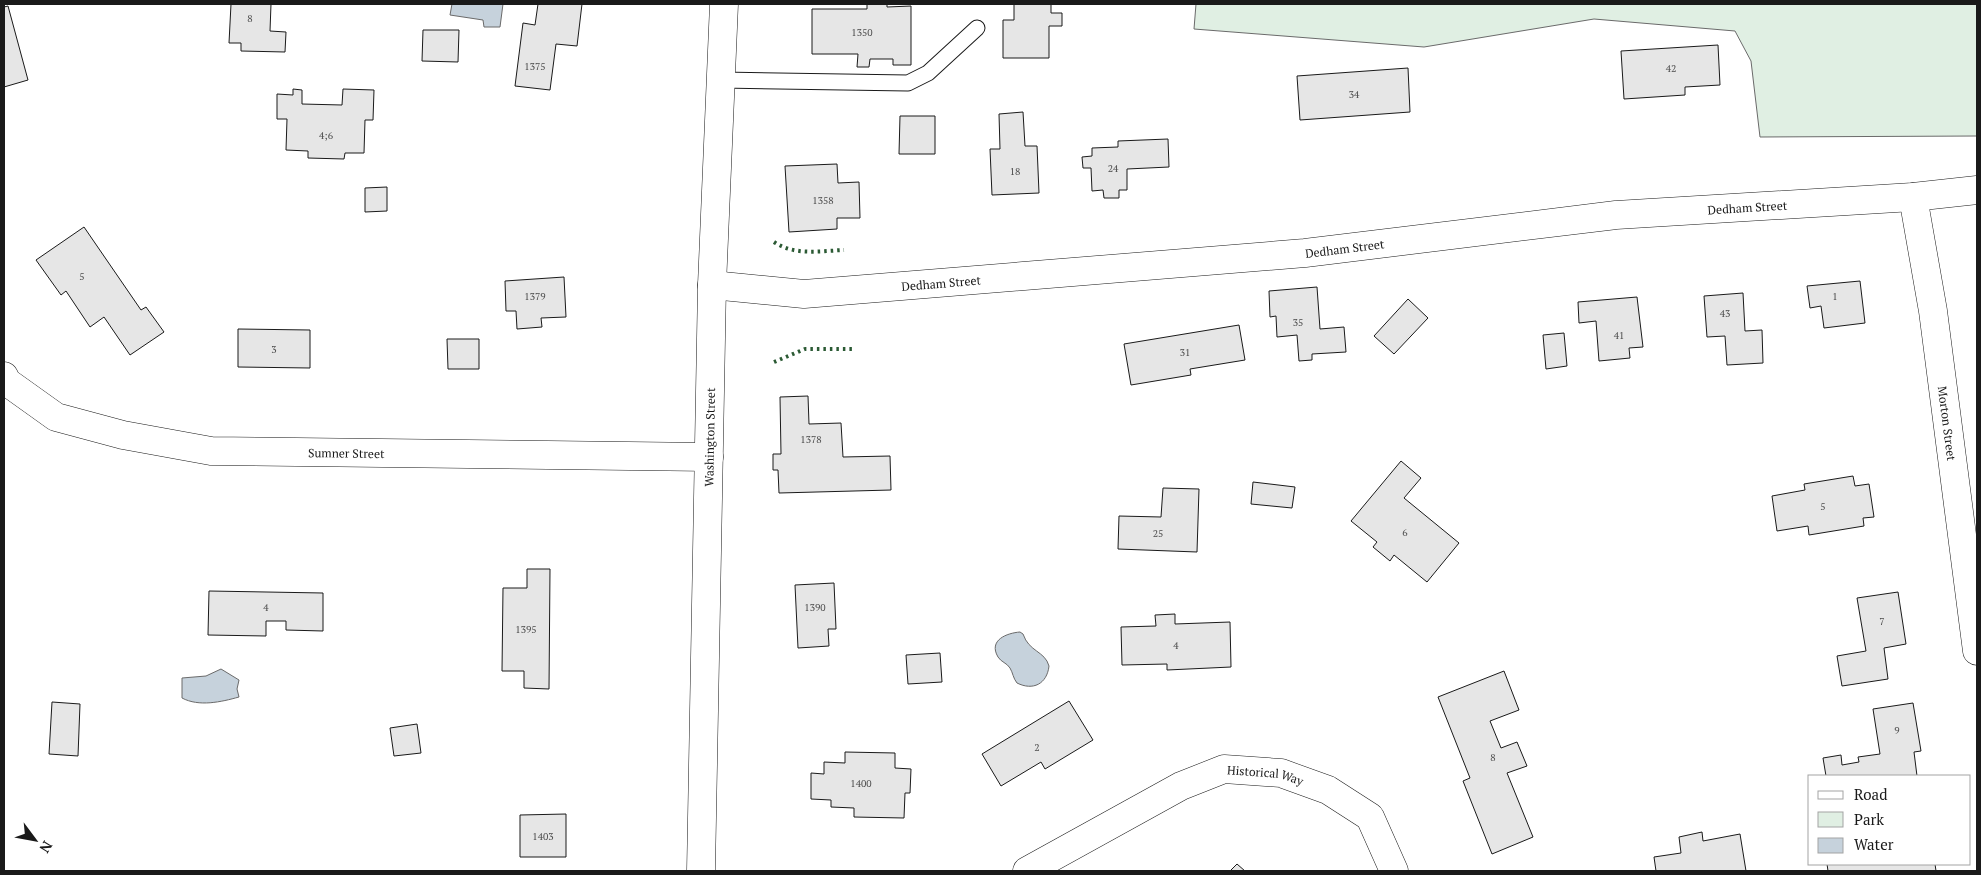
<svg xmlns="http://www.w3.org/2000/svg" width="1981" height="875" viewBox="0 0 1981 875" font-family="'PT Serif',serif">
  <rect width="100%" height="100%" fill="#fff"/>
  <path fill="#e0efe3" stroke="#6a6a6a" d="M 1196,4 L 1977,4 L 1977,136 L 1760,137 L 1751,61 L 1735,31 L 1594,19 L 1424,47 L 1194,29 Z"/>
  <path fill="#c6d2dc" stroke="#6a6a6a" d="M 452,4 L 503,4 L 500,27 L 484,27 L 483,20 L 450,15 Z
    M 1020,632 L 1023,634 C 1029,652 1045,651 1049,666 C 1047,684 1033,691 1017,683 C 1013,678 1013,673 1010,668 C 1007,663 1001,662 998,657 C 988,640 1007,633 1020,632 Z
    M 221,669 L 239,680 L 237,689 L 239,697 C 221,702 199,707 182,698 L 182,678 L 206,676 Z"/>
  <path fill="#e6e6e6" stroke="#1a1a1a" d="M 231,4 L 271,4 L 270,31 L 286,32 L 285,52 L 241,51 L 241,43 L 229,43 Z
    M 538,4 L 582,4 L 577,46 L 556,44 L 550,90 L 515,86 L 523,23 L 535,25 Z
    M 867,4 L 887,4 L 887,7 L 911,6 L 911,65 L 893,65 L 893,59 L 870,59 L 869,67 L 857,67 L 858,54 L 812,54 L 812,9 L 867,9 Z
    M 1014,4 L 1051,4 L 1051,13 L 1062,13 L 1062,26 L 1049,26 L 1049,58 L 1003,58 L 1003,20 L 1014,20 Z
    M 8,6 L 28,80 L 4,87 L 4,7 Z
    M 423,30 L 459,30 L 458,62 L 422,61 Z
    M 1718,45 L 1720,85 L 1685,87 L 1685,95 L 1624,99 L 1621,51 Z
    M 1408,68 L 1410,112 L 1300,120 L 1297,76 Z
    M 293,89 L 302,90 L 302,104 L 342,105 L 343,89 L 374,90 L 373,120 L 365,120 L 364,153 L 345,153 L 344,159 L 308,158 L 308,151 L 286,150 L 287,119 L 277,119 L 277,94 L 293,95 Z
    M 1023,112 L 1025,146 L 1037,146 L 1039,193 L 992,195 L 990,149 L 1000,149 L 999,114 Z
    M 900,116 L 935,116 L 935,154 L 899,154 Z
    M 1168,139 L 1169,167 L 1127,169 L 1127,190 L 1119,190 L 1119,198 L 1104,198 L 1103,190 L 1092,191 L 1091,168 L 1083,168 L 1082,157 L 1092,156 L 1092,148 L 1118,147 L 1118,141 Z
    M 837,164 L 838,183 L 859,182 L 860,218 L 837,218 L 837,229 L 789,232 L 785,166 Z
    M 387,187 L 387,211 L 365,212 L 365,188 Z
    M 84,227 L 141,310 L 146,307 L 164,332 L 130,355 L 104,317 L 90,327 L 66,291 L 61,295 L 36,260 Z
    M 564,277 L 566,317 L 541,318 L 542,327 L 517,329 L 516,311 L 506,311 L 505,281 Z
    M 1860,281 L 1865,323 L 1824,328 L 1821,306 L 1810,308 L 1807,286 Z
    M 1317,287 L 1320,329 L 1344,327 L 1346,352 L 1312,354 L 1312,360 L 1299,361 L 1297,335 L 1277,337 L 1276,316 L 1270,317 L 1269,291 Z
    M 1743,293 L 1745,331 L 1762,330 L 1763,363 L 1727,365 L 1725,336 L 1707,337 L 1704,296 Z
    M 1637,297 L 1643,347 L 1629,348 L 1630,358 L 1599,361 L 1596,321 L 1579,323 L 1578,302 Z
    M 1408,299 L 1428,318 L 1394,354 L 1374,336 Z
    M 1239,325 L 1245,360 L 1190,369 L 1191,375 L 1131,385 L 1124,344 Z
    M 238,329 L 310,330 L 310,368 L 238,367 Z
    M 1564,333 L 1567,366 L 1546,369 L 1543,335 Z
    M 447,339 L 479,339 L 479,369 L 448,369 Z
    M 808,396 L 809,424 L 841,423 L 843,457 L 890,456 L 891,490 L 779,493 L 778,470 L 773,470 L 773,454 L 781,454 L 780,397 Z
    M 1401,461 L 1421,478 L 1404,498 L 1459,543 L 1427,582 L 1394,555 L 1390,561 L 1373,547 L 1377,542 L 1351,521 Z
    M 1853,476 L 1855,486 L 1869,484 L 1874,517 L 1863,518 L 1864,526 L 1809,535 L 1808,526 L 1777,531 L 1772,496 L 1805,490 L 1804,484 Z
    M 1253,482 L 1295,487 L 1292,508 L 1251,504 Z
    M 1163,488 L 1199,489 L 1197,552 L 1118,549 L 1119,516 L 1161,517 Z
    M 527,569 L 550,569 L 549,689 L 524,688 L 524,671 L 502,671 L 503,588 L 527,588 Z
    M 834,583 L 836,629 L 828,629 L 829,646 L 798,648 L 795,585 Z
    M 209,591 L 323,593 L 323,631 L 286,630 L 286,621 L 266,621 L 266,636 L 208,635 Z
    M 1898,592 L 1906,644 L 1884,648 L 1888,679 L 1842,686 L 1837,656 L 1866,651 L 1857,598 Z
    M 1175,614 L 1175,624 L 1230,622 L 1231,667 L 1167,670 L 1167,664 L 1122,665 L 1121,627 L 1156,626 L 1155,615 Z
    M 940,653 L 942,682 L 908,684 L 906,655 Z
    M 1504,671 L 1519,710 L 1490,721 L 1501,748 L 1517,742 L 1527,766 L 1507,773 L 1533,837 L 1492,854 L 1463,781 L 1470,778 L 1438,697 Z
    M 1069,701 L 1093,740 L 1045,769 L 1041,762 L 1001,786 L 982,754 Z
    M 52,702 L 80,704 L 78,756 L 49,754 Z
    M 1913,703 L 1921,751 L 1914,752 L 1917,776 L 1826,776 L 1823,758 L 1841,755 L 1842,765 L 1859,762 L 1858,757 L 1880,754 L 1873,709 Z
    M 417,724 L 421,753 L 394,756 L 390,728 Z
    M 845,752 L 895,753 L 895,768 L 911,769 L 910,793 L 905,793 L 904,818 L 854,817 L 854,808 L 831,807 L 831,800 L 811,799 L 811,773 L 824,774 L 824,762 L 845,763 Z
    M 566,814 L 566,857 L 520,857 L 520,815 Z
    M 1702,832 L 1703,841 L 1740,834 L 1746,871 L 1656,871 L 1654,857 L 1681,853 L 1679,837 Z
    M 1237,864 L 1245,871 L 1230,871 Z
    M 1827,864 L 1935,864 L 1936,871 L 1828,871 Z"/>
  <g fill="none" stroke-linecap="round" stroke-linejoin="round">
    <g stroke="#1a1a1a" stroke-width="17">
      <path id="lane" d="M 721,80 L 908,83 L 928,73 L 977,28"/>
    </g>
    <g stroke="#1a1a1a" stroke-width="29">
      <g id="street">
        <path id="s1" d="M 1913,197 L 1933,311 L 1977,651"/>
        <path id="s2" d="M 4,376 L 7,382 L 56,417 L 123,435 L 211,451 L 709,457"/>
        <path id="s3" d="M 1027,871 L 1181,786 L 1224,769 L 1281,773 L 1328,790 L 1370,817 L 1394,871"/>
      </g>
    </g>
    <g stroke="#1a1a1a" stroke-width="29">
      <g id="secondary">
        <path id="s4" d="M 712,285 L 804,294 L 1305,253 L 1616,215 L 1913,197 L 1977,190"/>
        <path id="s5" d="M 701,871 L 712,285 L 724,4"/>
      </g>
    </g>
    <use href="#lane" stroke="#fff" stroke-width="15"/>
    <use href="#street" stroke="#fff" stroke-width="28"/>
    <use href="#secondary" stroke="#fff" stroke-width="28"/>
    <path stroke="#2b5a34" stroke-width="4" stroke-dasharray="2.5 4" stroke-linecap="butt" d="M 774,242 C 795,256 820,251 844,250
      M 774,362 L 805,349 L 852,349"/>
  </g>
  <g text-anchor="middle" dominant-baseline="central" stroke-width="4" stroke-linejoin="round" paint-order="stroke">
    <g font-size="10" fill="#4d4d4d">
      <text x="250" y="18">8</text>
      <text x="862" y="32">1350</text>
      <text x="535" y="66">1375</text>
      <text x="1671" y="68">42</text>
      <text x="1354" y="94">34</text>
      <text x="326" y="135">4;6</text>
      <text x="1113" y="168">24</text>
      <text x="1015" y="171">18</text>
      <text x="823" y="200">1358</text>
      <text x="82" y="276">5</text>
      <text x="535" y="296">1379</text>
      <text x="1835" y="296">1</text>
      <text x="1725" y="313">43</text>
      <text x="1298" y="322">35</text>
      <text x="1619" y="335">41</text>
      <text x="274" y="349">3</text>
      <text x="1185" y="352">31</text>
      <text x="811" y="439">1378</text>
      <text x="1823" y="506">5</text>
      <text x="1405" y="532">6</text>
      <text x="1158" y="533">25</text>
      <text x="266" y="607">4</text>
      <text x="815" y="607">1390</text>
      <text x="1882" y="621">7</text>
      <text x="526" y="629">1395</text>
      <text x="1176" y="645">4</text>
      <text x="1897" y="730">9</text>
      <text x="1037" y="747">2</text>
      <text x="1493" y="757">8</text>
      <text x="861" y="783">1400</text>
      <text x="543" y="836">1403</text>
    </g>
    <g font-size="12" fill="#1a1a1a" stroke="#fff">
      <text stroke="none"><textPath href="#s4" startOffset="1040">Dedham Street</textPath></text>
      <text stroke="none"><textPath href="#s4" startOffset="635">Dedham Street</textPath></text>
      <text stroke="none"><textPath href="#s4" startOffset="230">Dedham Street</textPath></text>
      <text stroke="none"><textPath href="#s1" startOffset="229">Morton Street</textPath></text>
      <text stroke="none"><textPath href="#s5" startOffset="434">Washington Street</textPath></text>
      <text stroke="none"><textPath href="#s2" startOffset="361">Sumner Street</textPath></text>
      <text stroke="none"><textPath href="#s3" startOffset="264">Historical Way</textPath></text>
    </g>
  </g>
  <rect width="1981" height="875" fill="none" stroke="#1a1a1a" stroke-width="10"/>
  <rect x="1808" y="775" width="162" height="90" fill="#ffffff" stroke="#a3a3a3"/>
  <rect x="1818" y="791" width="25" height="8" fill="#ffffff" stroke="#a3a3a3"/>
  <text x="1854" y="800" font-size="15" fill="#1a1a1a">Road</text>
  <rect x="1818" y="812" width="25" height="15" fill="#e0efe3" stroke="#a3a3a3"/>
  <text x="1854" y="825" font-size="15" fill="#1a1a1a">Park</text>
  <rect x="1818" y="838" width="25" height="15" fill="#c6d2dc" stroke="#a3a3a3"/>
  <text x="1854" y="850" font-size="15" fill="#1a1a1a">Water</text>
  <g transform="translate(35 840) rotate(122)" stroke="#ffffff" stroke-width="4" paint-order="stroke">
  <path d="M0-4L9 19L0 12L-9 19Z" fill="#1a1a1a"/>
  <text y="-8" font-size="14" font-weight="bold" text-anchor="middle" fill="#1a1a1a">N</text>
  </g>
</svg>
